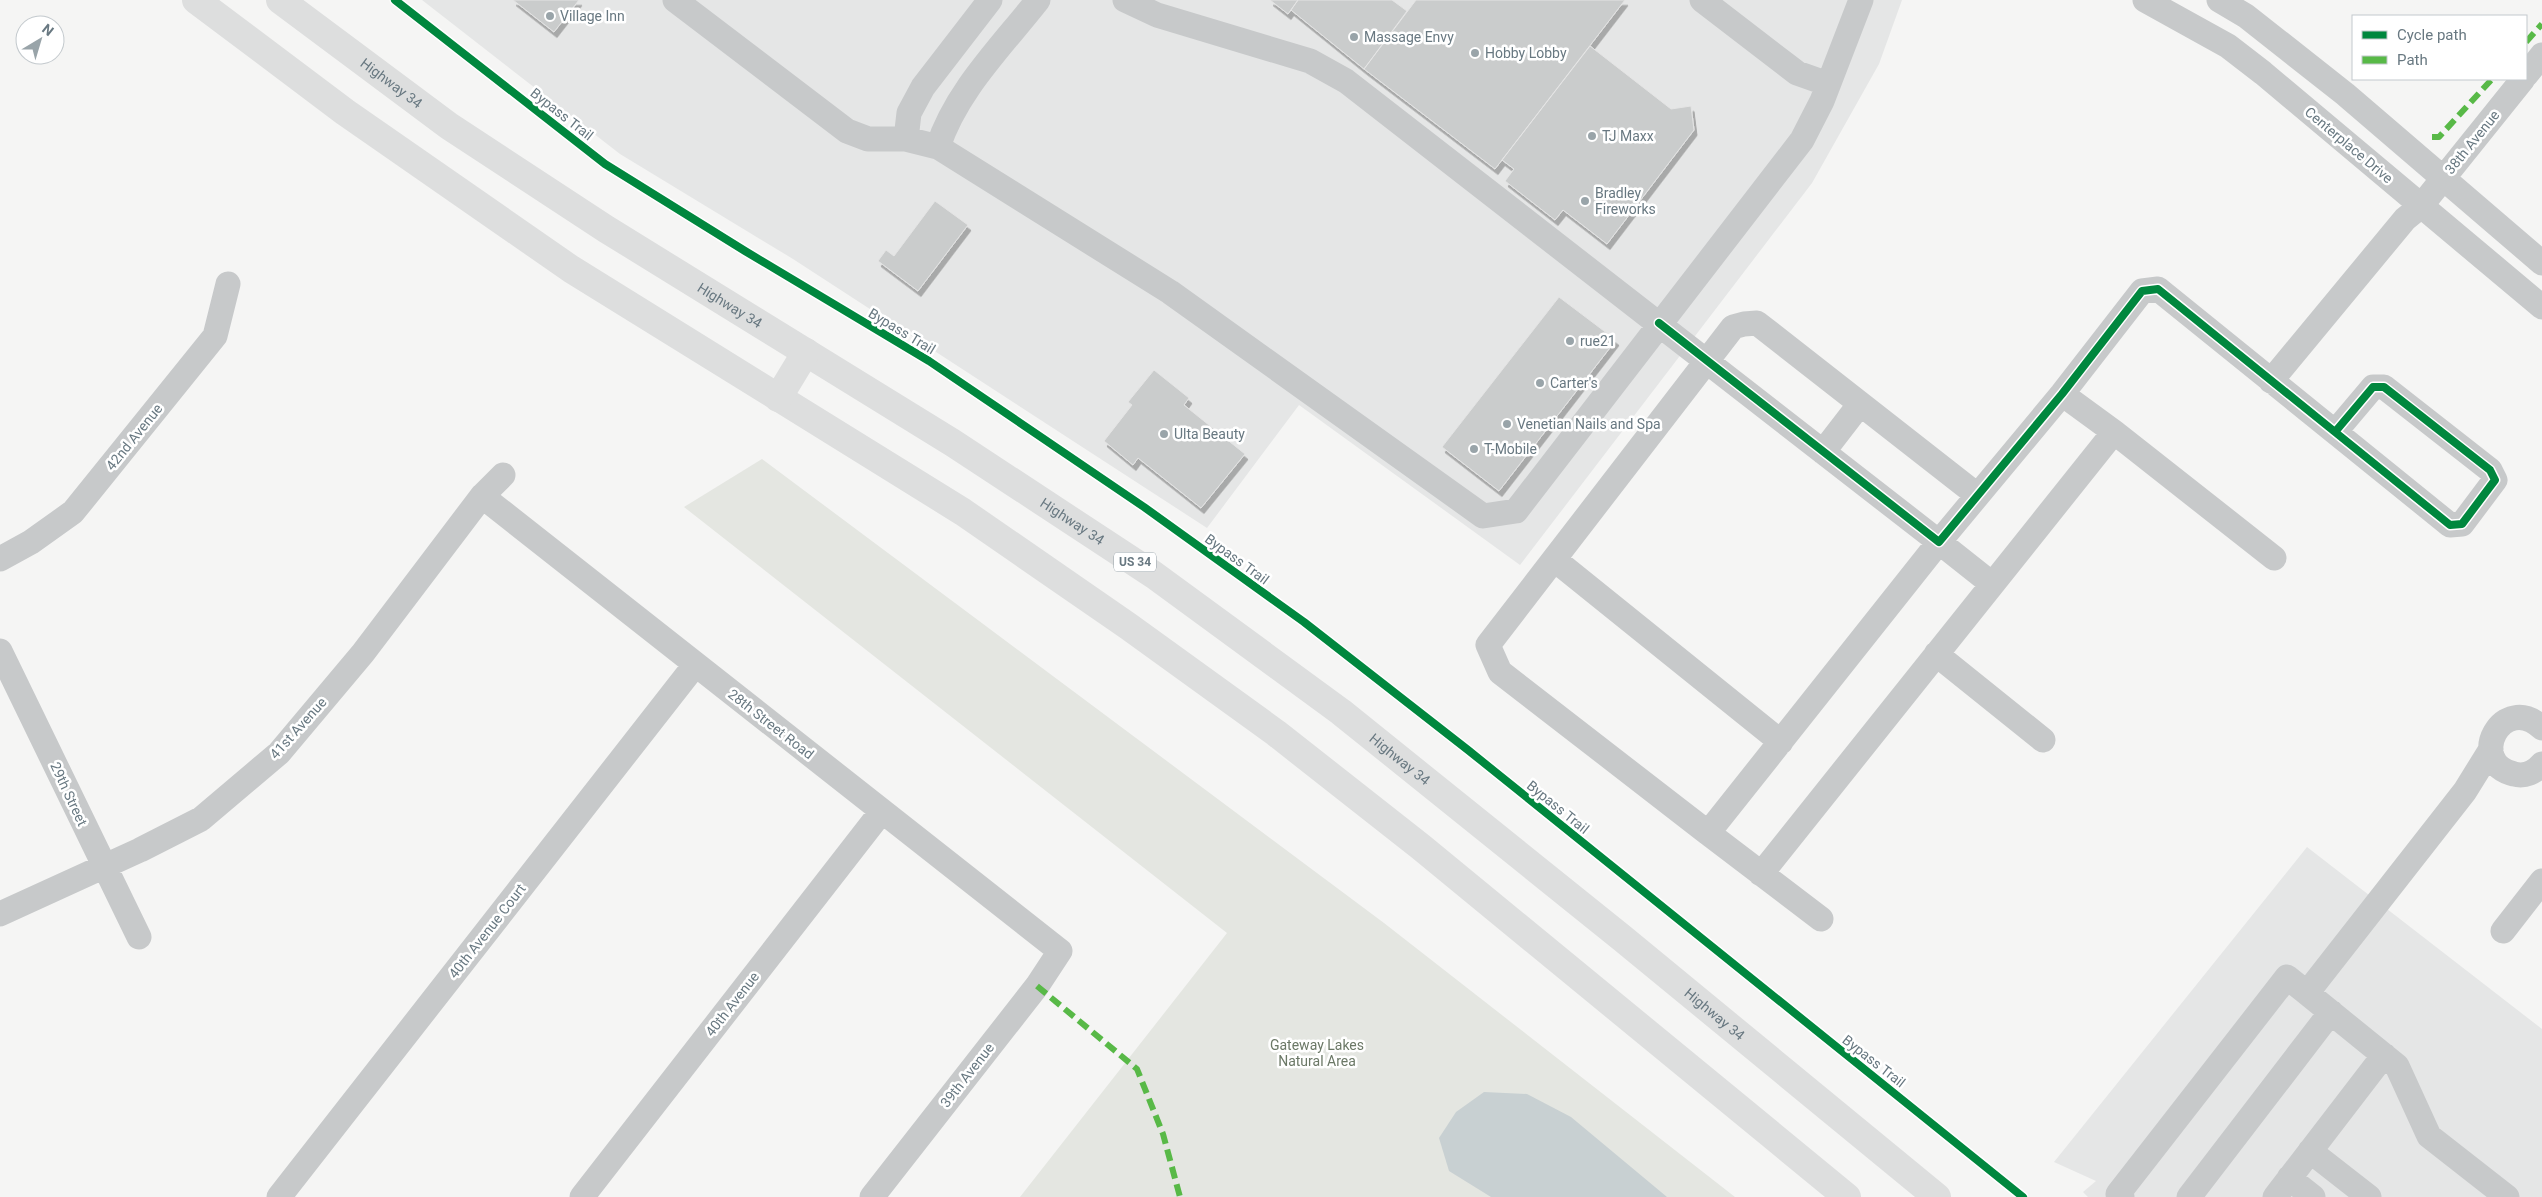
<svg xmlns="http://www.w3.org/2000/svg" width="2542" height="1197" viewBox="0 0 2542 1197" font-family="Roboto,sans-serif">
  <defs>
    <filter id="shadow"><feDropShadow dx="3" dy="5.5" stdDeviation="0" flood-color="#0004"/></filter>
  </defs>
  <rect width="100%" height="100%" fill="#f5f5f4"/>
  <path fill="#e5e6e6" d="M 422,0 L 1902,0 L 1879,64 L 1812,183 L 1520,565 L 1299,405 L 1207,528 L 793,259 L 620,154 Z
    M 2307,847 L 2542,1029 L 2542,1197 L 2088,1197 L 2083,1192 L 2096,1181 L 2054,1162 Z"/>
  <path fill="#e4e6e1" d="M 762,459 L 1384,923 L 1735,1197 L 1020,1197 L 1227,933 L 684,507 Z"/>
  <path fill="#c8d0d2" d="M 1484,1092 L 1527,1094 L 1571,1117 L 1667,1197 L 1491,1197 L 1449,1171 L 1439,1138 L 1456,1112 Z"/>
  <path fill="#cacccc" stroke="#e4e4e4" filter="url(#shadow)" d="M 513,0 L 579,0 L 554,32 Z
    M 1270,0 L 1298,0 L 1288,14 Z
    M 1298,0 L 1392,0 L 1407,11 L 1364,69 L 1291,10 Z
    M 1416,0 L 1625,0 L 1495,169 L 1364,69 Z
    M 1590,46 L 1671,109 L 1691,106 L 1694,130 L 1607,244 L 1563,210 L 1555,220 L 1505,181 L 1514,169 L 1502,160 Z
    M 935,201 L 968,225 L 918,291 L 878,261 L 886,250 L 894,256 Z
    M 1559,297 L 1616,340 L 1499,491 L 1442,447 Z
    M 1154,370 L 1189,398 L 1184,405 L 1245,454 L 1201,508 L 1138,458 L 1133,465 L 1104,441 L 1132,405 L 1128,402 Z"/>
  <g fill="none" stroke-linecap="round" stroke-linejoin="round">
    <path stroke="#c7c9ca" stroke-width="25" d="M 675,0 L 847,131 L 868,139 L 906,139 L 938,147 L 1170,292 L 1483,516 L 1516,511 L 1802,140 L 1822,101 L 1861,0
      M 1125,0 L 1157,15 L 1310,61 L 1346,81 L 1939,542 L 2062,394 L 2142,291 L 2158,289 L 2335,432 L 2373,387 L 2384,387 L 2490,470 L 2495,480 L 2462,524 L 2450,525 L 2335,432
      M 1702,0 L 1797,73 L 1828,84
      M 2145,0 L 2228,46 L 2263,73 L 2542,307
      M 2219,0 L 2246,16 L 2345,94 L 2542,263
      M 2526,75 L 2542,55
      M 906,139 L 909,113 L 923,87 L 990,0
      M 938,147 C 956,91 1002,46 1038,0
      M 2271,381 L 2405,219 L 2421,206 L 2523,79
      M 2062,394 L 2114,432
      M 1823,452 L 1860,404
      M 1977,495 L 1757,323 L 1744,324 L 1733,327 L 1488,645 L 1500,672 L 1708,833 L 1939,542 L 1992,584
      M 482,496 L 1060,951 L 1037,986 L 872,1197
      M 0,559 L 31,542 L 73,512 L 215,336 L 228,284
      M 1555,560 L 1781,742
      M 0,651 L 139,937
      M 1936,654 L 2043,740
      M 2542,728 C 2503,691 2465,762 2514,774 C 2525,777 2535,772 2542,764
      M 1708,833 L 1821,919
      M 1761,874 L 2114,432 L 2274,558
      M 0,914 L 140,850 L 201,819 L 279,753 L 363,653 L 482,496 L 503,475
      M 2503,931 L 2542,881
      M 2307,993 L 2397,1066 L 2429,1136 L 2507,1197
      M 2310,1151 L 2369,1197
      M 2289,1178 L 2313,1197
      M 279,1197 L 695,665
      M 582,1197 L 882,811
      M 2122,1197 L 2118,1194 L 2287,977 L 2307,993 L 2465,791 L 2491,749
      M 2189,1197 L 2331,1012
      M 2275,1197 L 2384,1055"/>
    <g stroke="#dddede" stroke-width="28">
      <path d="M 196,0 L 345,112 L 571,269 L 963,512 L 1128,626 L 1276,733 L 1421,847 L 1847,1197"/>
      <path id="s1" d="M 280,0 L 449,126 L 606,229 L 953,443 L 1154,575 L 1341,712 L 1622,938 L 1937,1197"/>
      <path d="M 778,398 L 806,352"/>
    </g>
    <path stroke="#58b947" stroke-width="6" stroke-dasharray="12 6" stroke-linecap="butt" d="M 2526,42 L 2542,24
      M 2432,137 L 2439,137 L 2492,79
      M 1037,986 L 1137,1069 L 1163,1134 L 1180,1197"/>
    <g stroke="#fff" stroke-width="11">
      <path id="cycleway" d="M 395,0 L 605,164 L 745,251 L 929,361 L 1144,507 L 1304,622 L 1468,750 L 2023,1197
        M 1659,323 L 1939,542 L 2062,394 L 2142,291 L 2158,289 L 2335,432 L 2373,387 L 2384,387 L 2490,470 L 2495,480 L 2462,524 L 2450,525 L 2335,432"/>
    </g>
    <use href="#cycleway" stroke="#00873e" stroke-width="8"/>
  </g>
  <g fill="#99a4a9" stroke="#fff" stroke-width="2">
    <circle cx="550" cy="16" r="5"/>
    <circle cx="1354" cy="37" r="5"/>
    <circle cx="1475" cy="53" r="5"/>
    <circle cx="1592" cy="136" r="5"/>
    <circle cx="1585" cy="201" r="5"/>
    <circle cx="1570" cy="341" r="5"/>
    <circle cx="1540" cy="383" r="5"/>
    <circle cx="1507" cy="424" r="5"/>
    <circle cx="1164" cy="434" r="5"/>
    <circle cx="1474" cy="449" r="5"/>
  </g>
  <g text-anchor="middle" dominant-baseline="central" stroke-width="5" stroke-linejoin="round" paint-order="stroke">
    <rect fill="#fff" stroke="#95a0a7" stroke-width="1" x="1114" y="552.5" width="42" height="19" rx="4"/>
    <g font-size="12" font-weight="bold" fill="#687881">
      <text x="1135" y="562">US 34</text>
    </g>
    <g font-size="14" fill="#687881" stroke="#fff" text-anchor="start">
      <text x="560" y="16">Village Inn</text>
      <text x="1364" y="37">Massage Envy</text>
      <text x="1485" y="53">Hobby Lobby</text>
      <text x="1602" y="136">TJ Maxx</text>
      <text x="1595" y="193">Bradley<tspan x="1595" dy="16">Fireworks</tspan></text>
      <text x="1580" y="341">rue21</text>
      <text x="1550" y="383">Carter's</text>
      <text x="1517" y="424">Venetian Nails and Spa</text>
      <text x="1174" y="434">Ulta Beauty</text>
      <text x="1484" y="449">T-Mobile</text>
    </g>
    <g font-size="14" fill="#687881" stroke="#fff">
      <text stroke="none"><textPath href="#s1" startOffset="139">Highway 34</textPath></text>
      <text transform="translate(562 114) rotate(38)">Bypass Trail</text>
      <text transform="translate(2472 142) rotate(-51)">38th Avenue</text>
      <text transform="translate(2349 145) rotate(40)">Centerplace Drive</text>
      <text stroke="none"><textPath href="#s1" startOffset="544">Highway 34</textPath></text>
      <text transform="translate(902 331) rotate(31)">Bypass Trail</text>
      <text transform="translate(134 437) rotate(-51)">42nd Avenue</text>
      <text stroke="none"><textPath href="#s1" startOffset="949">Highway 34</textPath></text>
      <text transform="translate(1237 559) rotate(36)">Bypass Trail</text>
      <text transform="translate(771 724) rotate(38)">28th Street Road</text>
      <text transform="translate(298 728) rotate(-48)">41st Avenue</text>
      <text stroke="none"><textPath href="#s1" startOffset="1354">Highway 34</textPath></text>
      <text transform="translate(69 794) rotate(65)">29th Street</text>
      <text transform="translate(1558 807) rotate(39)">Bypass Trail</text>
      <text transform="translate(487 931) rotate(-52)">40th Avenue Court</text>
      <text transform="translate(732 1004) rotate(-52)">40th Avenue</text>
      <text stroke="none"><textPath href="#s1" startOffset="1759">Highway 34</textPath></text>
      <text transform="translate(1874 1061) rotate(38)">Bypass Trail</text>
      <text transform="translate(967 1075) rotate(-52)">39th Avenue</text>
    </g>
    <g font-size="14" fill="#6b7866" stroke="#fff">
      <text x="1317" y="1045">Gateway Lakes<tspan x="1317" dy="16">Natural Area</tspan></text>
    </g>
  </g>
  <rect x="2352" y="15" width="175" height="65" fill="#ffffff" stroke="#c3c9cd"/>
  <rect x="2362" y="31" width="25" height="8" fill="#00873e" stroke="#c3c9cd"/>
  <text x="2397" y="40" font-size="15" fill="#687881">Cycle path</text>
  <rect x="2362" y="56" width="25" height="8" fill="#58b947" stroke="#c3c9cd"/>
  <text x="2397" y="65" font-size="15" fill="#687881">Path</text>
  <g transform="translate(40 40) rotate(38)"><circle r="24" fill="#ffffff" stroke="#c3c9cd"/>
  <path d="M0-4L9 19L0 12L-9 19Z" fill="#99a4a9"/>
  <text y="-8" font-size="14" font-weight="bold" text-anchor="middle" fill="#687881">N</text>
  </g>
</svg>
